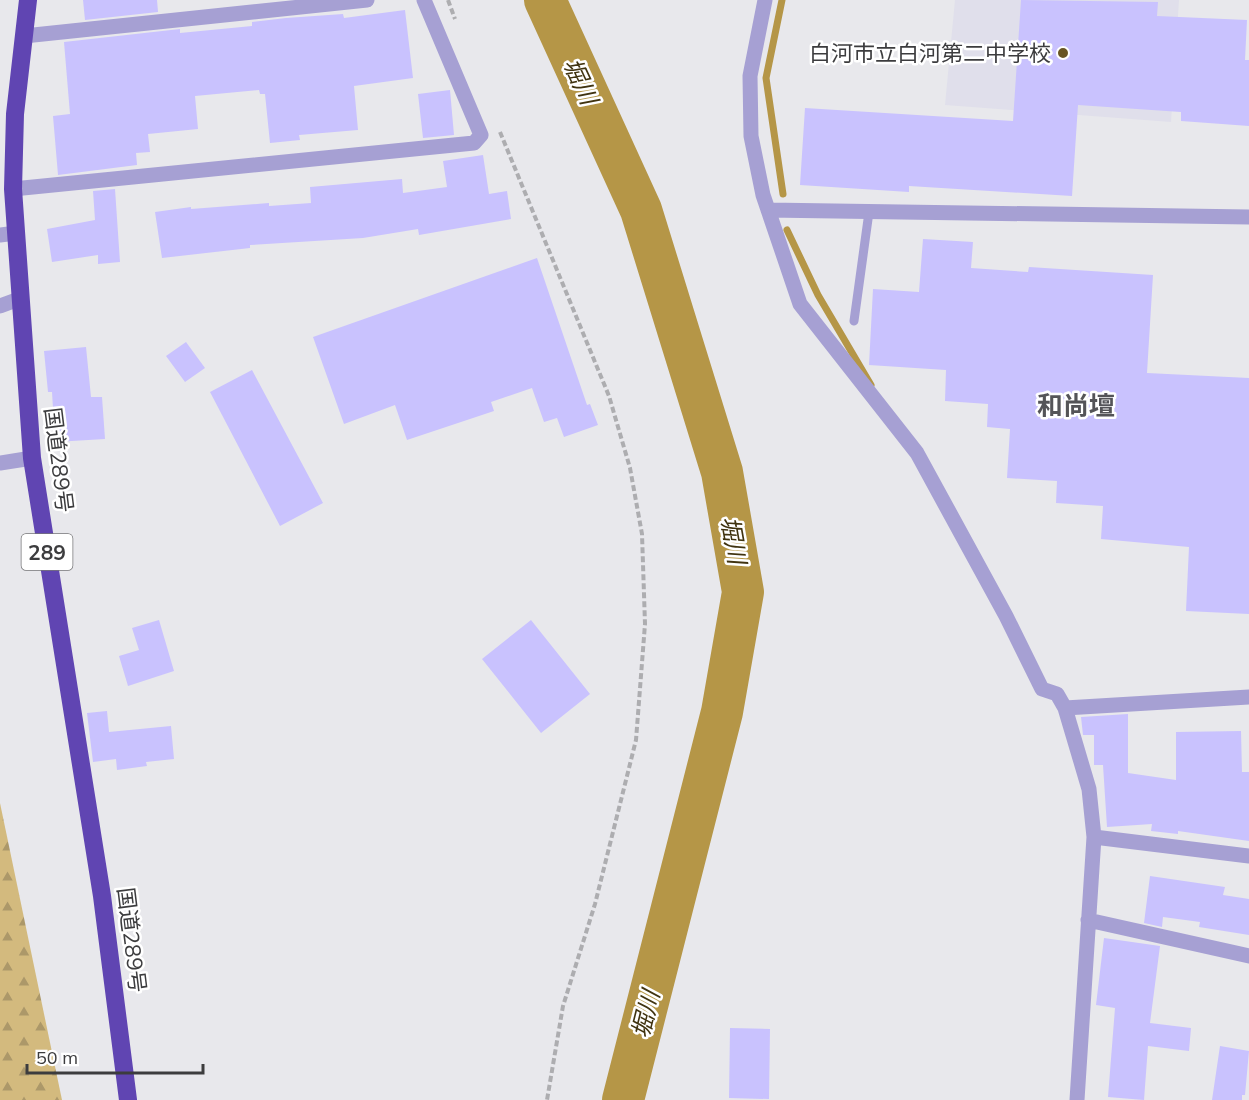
<svg xmlns="http://www.w3.org/2000/svg" width="1249" height="1100" viewBox="0 0 1249 1100" font-family="Mulish,'Noto Sans JP',sans-serif">
  <defs>
    <pattern id="forest-firs" width="22" height="20" patternUnits="userSpaceOnUse" patternTransform="scale(1.5)"><rect width="22" height="20" fill="#d3ba7e"/><path d="M5 1l3.5 6h-7zM16 11l3.5 6h-7z" fill="#ac9869"/></pattern>
  </defs>
  <rect width="100%" height="100%" fill="#e8e8ec"/>
  <path fill="#e0dfeb" d="M 955,0 L 1179,0 L 1171,122 L 945,105 Z"/>
  <path fill="url(#forest-firs)" d="M 0,803 L 62,1100 L 0,1100 Z"/>
  <g fill="none" stroke-linecap="round" stroke-linejoin="round">
    <path stroke="#b59647" stroke-width="7" d="M 782,0 L 766,78 L 783,194
      M 787,230 L 818,295 L 871,385"/>
    <path stroke="#b59647" stroke-width="42" d="M 545,0 L 641,210 L 722,472 L 743,592 L 722,712 L 623,1100"/>
  </g>
  <path fill="#c9c2fe" d="M 83,0 L 157,0 L 158,12 L 85,20 Z
    M 1021,0 L 1158,2 L 1157,16 L 1247,20 L 1245,60 L 1249,60 L 1249,126 L 1181,121 L 1181,112 L 1078,105 L 1072,196 L 909,186 L 909,192 L 800,185 L 805,108 L 1013,121 Z
    M 405,10 L 413,78 L 354,86 L 358,130 L 299,135 L 300,140 L 270,143 L 265,94 L 260,94 L 259,90 L 195,96 L 198,129 L 148,134 L 150,152 L 136,153 L 137,165 L 58,175 L 53,116 L 70,114 L 64,42 L 180,29 L 180,33 L 252,26 L 252,22 L 286,18 L 343,14 L 344,18 Z
    M 450,90 L 454,135 L 423,138 L 418,94 Z
    M 483,155 L 489,194 L 507,191 L 511,219 L 419,235 L 418,229 L 363,238 L 250,245 L 250,248 L 162,258 L 155,212 L 191,207 L 191,209 L 269,203 L 269,206 L 311,203 L 310,187 L 402,179 L 403,193 L 447,187 L 443,161 Z
    M 115,189 L 120,262 L 98,264 L 98,255 L 52,262 L 47,229 L 95,220 L 93,191 Z
    M 923,239 L 973,242 L 971,268 L 1028,272 L 1029,267 L 1153,275 L 1147,373 L 1249,378 L 1249,614 L 1186,611 L 1189,547 L 1101,539 L 1103,506 L 1056,503 L 1057,481 L 1007,478 L 1010,429 L 987,427 L 988,404 L 945,401 L 946,370 L 869,365 L 873,289 L 919,292 Z
    M 537,258 L 587,405 L 590,404 L 598,425 L 564,437 L 557,418 L 544,422 L 532,388 L 491,402 L 494,411 L 407,440 L 395,405 L 344,424 L 313,337 Z
    M 186,342 L 205,368 L 185,382 L 166,356 Z
    M 86,347 L 91,397 L 102,397 L 105,439 L 55,442 L 52,392 L 48,392 L 44,351 Z
    M 252,370 L 323,503 L 280,526 L 210,392 Z
    M 159,620 L 174,671 L 128,686 L 119,656 L 139,650 L 132,628 Z
    M 531,620 L 590,694 L 541,733 L 482,659 Z
    M 107,711 L 109,732 L 171,726 L 174,759 L 146,762 L 147,766 L 117,770 L 116,759 L 93,762 L 87,713 Z
    M 1128,714 L 1128,773 L 1176,780 L 1176,732 L 1241,731 L 1242,772 L 1249,772 L 1249,841 L 1178,831 L 1178,834 L 1151,831 L 1152,824 L 1107,827 L 1103,765 L 1094,765 L 1094,735 L 1083,735 L 1081,717 Z
    M 1150,876 L 1225,887 L 1223,895 L 1249,899 L 1249,935 L 1199,927 L 1200,922 L 1163,917 L 1162,927 L 1144,923 Z
    M 1104,938 L 1160,946 L 1150,1023 L 1191,1028 L 1189,1051 L 1148,1046 L 1144,1100 L 1108,1097 L 1115,1008 L 1096,1005 Z
    M 730,1028 L 770,1029 L 769,1099 L 729,1098 Z
    M 1220,1046 L 1249,1051 L 1245,1095 L 1242,1095 L 1242,1100 L 1212,1100 Z"/>
  <g fill="none" stroke-linecap="round" stroke-linejoin="round">
    <path stroke="#adadb0" stroke-width="4" stroke-dasharray="6 3" stroke-linecap="butt" d="M 448,0 L 455,19
      M 500,132 L 609,396 L 630,468 L 642,534 L 645,624 L 636,740 L 595,904 L 563,1006 L 547,1100"/>
    <path stroke="#a6a0d3" stroke-width="9" d="M 854,321 L 869,212"/>
    <path stroke="#a6a0d3" stroke-width="15" d="M 765,0 L 750,76 L 751,136 L 763,195 L 800,304 L 917,453 L 1006,616 L 1042,689 L 1057,694 L 1065,708 L 1089,789 L 1094,837 L 1077,1100
      M 24,36 L 367,0
      M 13,189 L 474,143 L 481,135 L 424,0
      M 768,210 L 1249,217
      M 0,235 L 16,233
      M 0,306 L 19,299
      M 0,463 L 32,458
      M 1065,708 L 1249,697
      M 1094,837 L 1249,856
      M 1088,920 L 1249,956"/>
    <path stroke="#6045b2" stroke-width="18" d="M 28,0 L 15,114 L 13,189 L 32,458 L 102,896 L 128,1100"/>
  </g>
  <circle fill="#685523" stroke="#fff" stroke-width="2" cx="1063" cy="53" r="6"/>
  <g text-anchor="middle" dominant-baseline="central" stroke-width="5" stroke-linejoin="round" paint-order="stroke">
    <rect fill="#fff" stroke="#767678" stroke-width="1.5" x="21.5" y="534" width="51" height="36" rx="4.5"/>
    <g font-size="21" font-weight="bold" fill="#3c3c3e">
      <text x="47" y="552">289</text>
    </g>
    <g font-size="22" fill="#3c3c3e" stroke="#fff" text-anchor="end">
      <text x="1051" y="53">白河市立白河第二中学校</text>
    </g>
    <g font-size="22" fill="#3c3c3e" stroke="#fff">
      <text transform="translate(59 460) rotate(83)">国道289号</text>
      <text transform="translate(132 940) rotate(83)">国道289号</text>
    </g>
    <g font-size="24" font-style="italic" fill="#403310" stroke="#fff">
      <text transform="translate(581 81) rotate(65)">堀川</text>
      <text transform="translate(734 540) rotate(80)">堀川</text>
      <text transform="translate(645 1014) rotate(-76)">堀川</text>
    </g>
    <g font-size="26" font-weight="bold" fill="#545458" stroke="#fff">
      <text x="1076" y="405">和尚壇</text>
    </g>
  </g>
  <path d="M27 1064v9h176v-9" fill="none" stroke="#3c3c3e" stroke-width="3"/>
  <text x="36" y="1064" font-size="18" fill="#3c3c3e" stroke="#ffffff" stroke-width="4.5" paint-order="stroke">50 m</text>
</svg>
